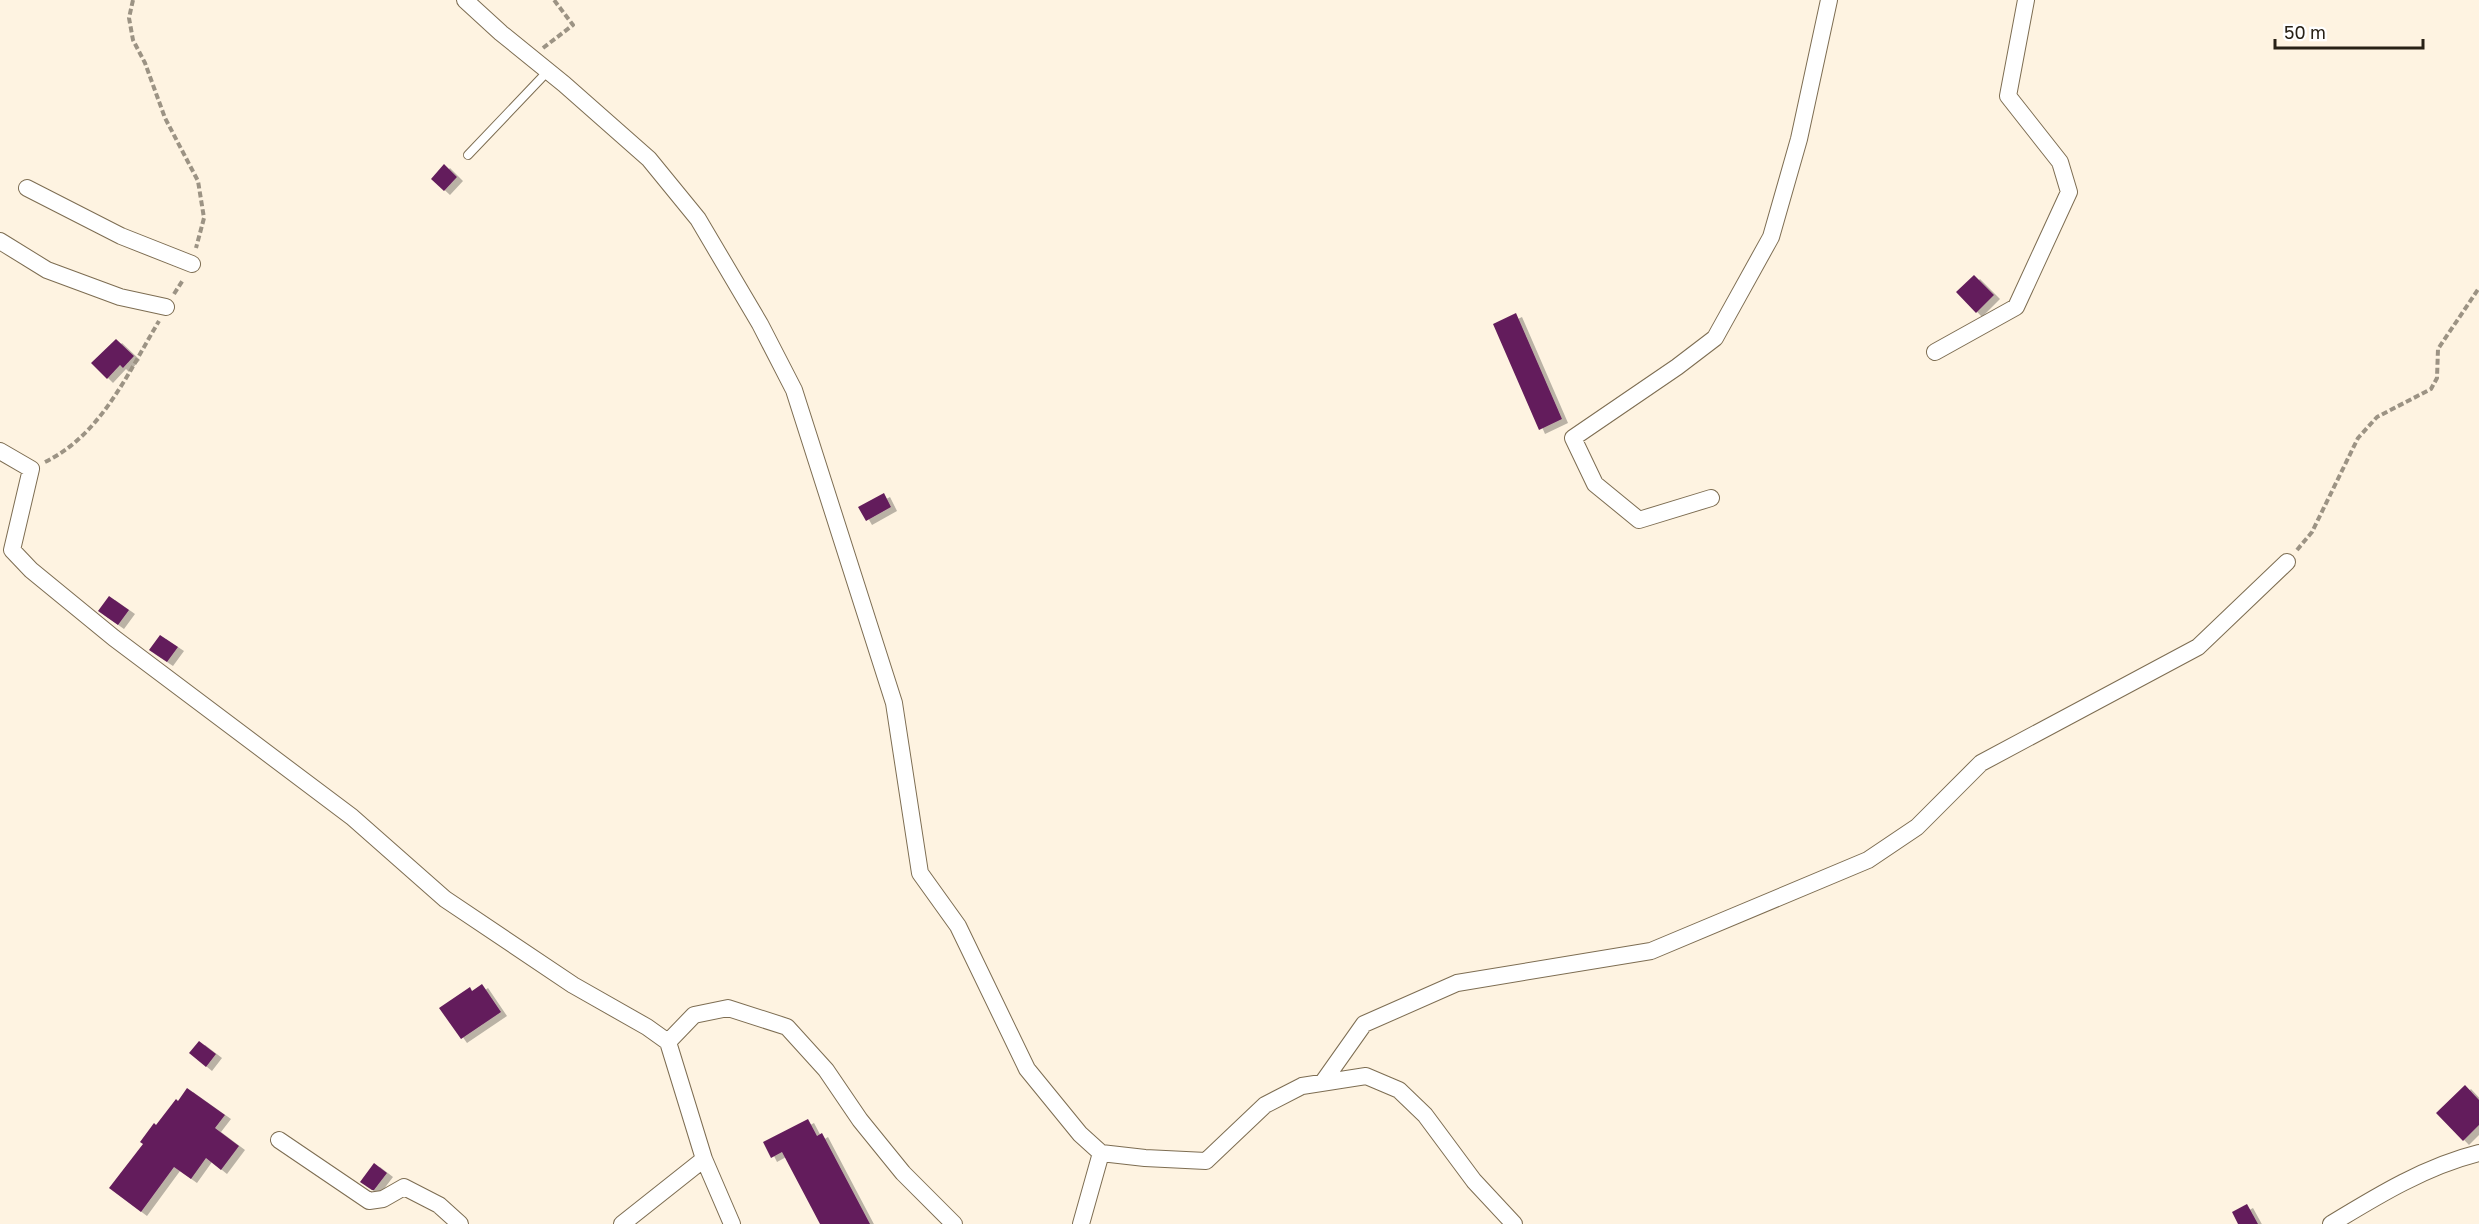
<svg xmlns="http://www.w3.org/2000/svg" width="2479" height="1224" viewBox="0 0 2479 1224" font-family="'Golos Text',sans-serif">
  <defs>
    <filter id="shadow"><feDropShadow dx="6" dy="4" stdDeviation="0" flood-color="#0004"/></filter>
  </defs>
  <rect width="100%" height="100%" fill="#fef3e1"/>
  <path fill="#641f5b" filter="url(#shadow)" d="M 444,164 L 457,177 L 444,191 L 431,179 Z
    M 1974,275 L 1994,295 L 1976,313 L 1956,292 Z
    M 1516,313 L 1562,419 L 1539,430 L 1493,324 Z
    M 116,339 L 134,356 L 123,368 L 120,365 L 107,379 L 91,363 Z
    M 884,493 L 891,507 L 866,521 L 858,507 Z
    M 109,596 L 129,610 L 118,625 L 98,611 Z
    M 160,635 L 178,647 L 167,662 L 149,650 Z
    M 482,984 L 501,1012 L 461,1039 L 439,1008 L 470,987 L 472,991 Z
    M 199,1041 L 216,1054 L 206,1067 L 189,1053 Z
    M 2465,1085 L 2479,1100 L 2479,1125 L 2463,1141 L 2436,1113 Z
    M 187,1088 L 225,1115 L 215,1128 L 239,1146 L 221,1170 L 206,1158 L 191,1179 L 174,1167 L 141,1212 L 109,1188 L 143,1144 L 140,1142 L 154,1123 L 156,1125 L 176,1099 L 178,1101 Z
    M 808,1119 L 817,1136 L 822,1133 L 870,1224 L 820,1224 L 782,1152 L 771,1158 L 763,1142 Z
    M 374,1163 L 387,1173 L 374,1190 L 372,1190 L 360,1182 Z
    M 2247,1204 L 2258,1224 L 2238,1224 L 2232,1212 Z"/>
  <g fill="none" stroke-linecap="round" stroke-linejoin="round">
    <g stroke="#7d6d52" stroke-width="10">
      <path id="service" d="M 468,155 L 548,71"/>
    </g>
    <g stroke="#7d6d52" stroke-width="18">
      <path id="minor" d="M 465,0 L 501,33 L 564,84 L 649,159 L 698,219 L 760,324 L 794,390 L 894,703 L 920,873 L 958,926 L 1027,1069 L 1080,1134 L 1101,1153 L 1145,1158 L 1206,1161 L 1265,1105 L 1302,1086 L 1366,1076 L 1399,1090 L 1425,1115 L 1474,1181 L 1514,1224
        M 27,188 L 121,236 L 192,264
        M 0,241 L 47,270 L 120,297 L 166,307
        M 1935,352 L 2016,307 L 2069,192 L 2060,162 L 2008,96 L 2026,0
        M 0,451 L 31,469 L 12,550 L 31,570 L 114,638 L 352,817 L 445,899 L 573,985 L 647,1027 L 668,1042 L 704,1159 L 622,1224
        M 1711,498 L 1639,520 L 1595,484 L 1573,438 L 1677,367 L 1715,338 L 1771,237 L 1799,139 L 1829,0
        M 668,1042 L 694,1015 L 728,1008 L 787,1027 L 826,1070 L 860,1120 L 903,1173 L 954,1224
        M 1323,1082 L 1364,1024 L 1457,983 L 1651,951 L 1868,860 L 1917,827 L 1981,763 L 2198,647 L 2287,562
        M 279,1140 L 369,1201 L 383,1199 L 404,1187 L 439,1205 L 460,1224
        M 704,1159 L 732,1224
        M 1081,1224 L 1101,1153
        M 2331,1224 C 2377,1196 2426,1166 2479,1153"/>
    </g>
    <path stroke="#9c9384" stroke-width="4" stroke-dasharray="6 3" stroke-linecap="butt" d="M 133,0 L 129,18 L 133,40 L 145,63 L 165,118 L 198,181 L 204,218 L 196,248
      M 543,48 L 573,25 L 554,0
      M 174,294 L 183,280
      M 45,462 C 101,435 128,373 159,321
      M 2297,550 L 2312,532 L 2358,438 L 2377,417 L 2431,389 L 2437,378 L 2438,349 L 2479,288"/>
    <use href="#service" stroke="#fff" stroke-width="8"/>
    <use href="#minor" stroke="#fff" stroke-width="16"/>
  </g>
  <path d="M2275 39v9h148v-9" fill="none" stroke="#282116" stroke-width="3"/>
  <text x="2284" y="39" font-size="18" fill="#282116" stroke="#ffffff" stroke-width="4.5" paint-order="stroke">50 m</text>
</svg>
